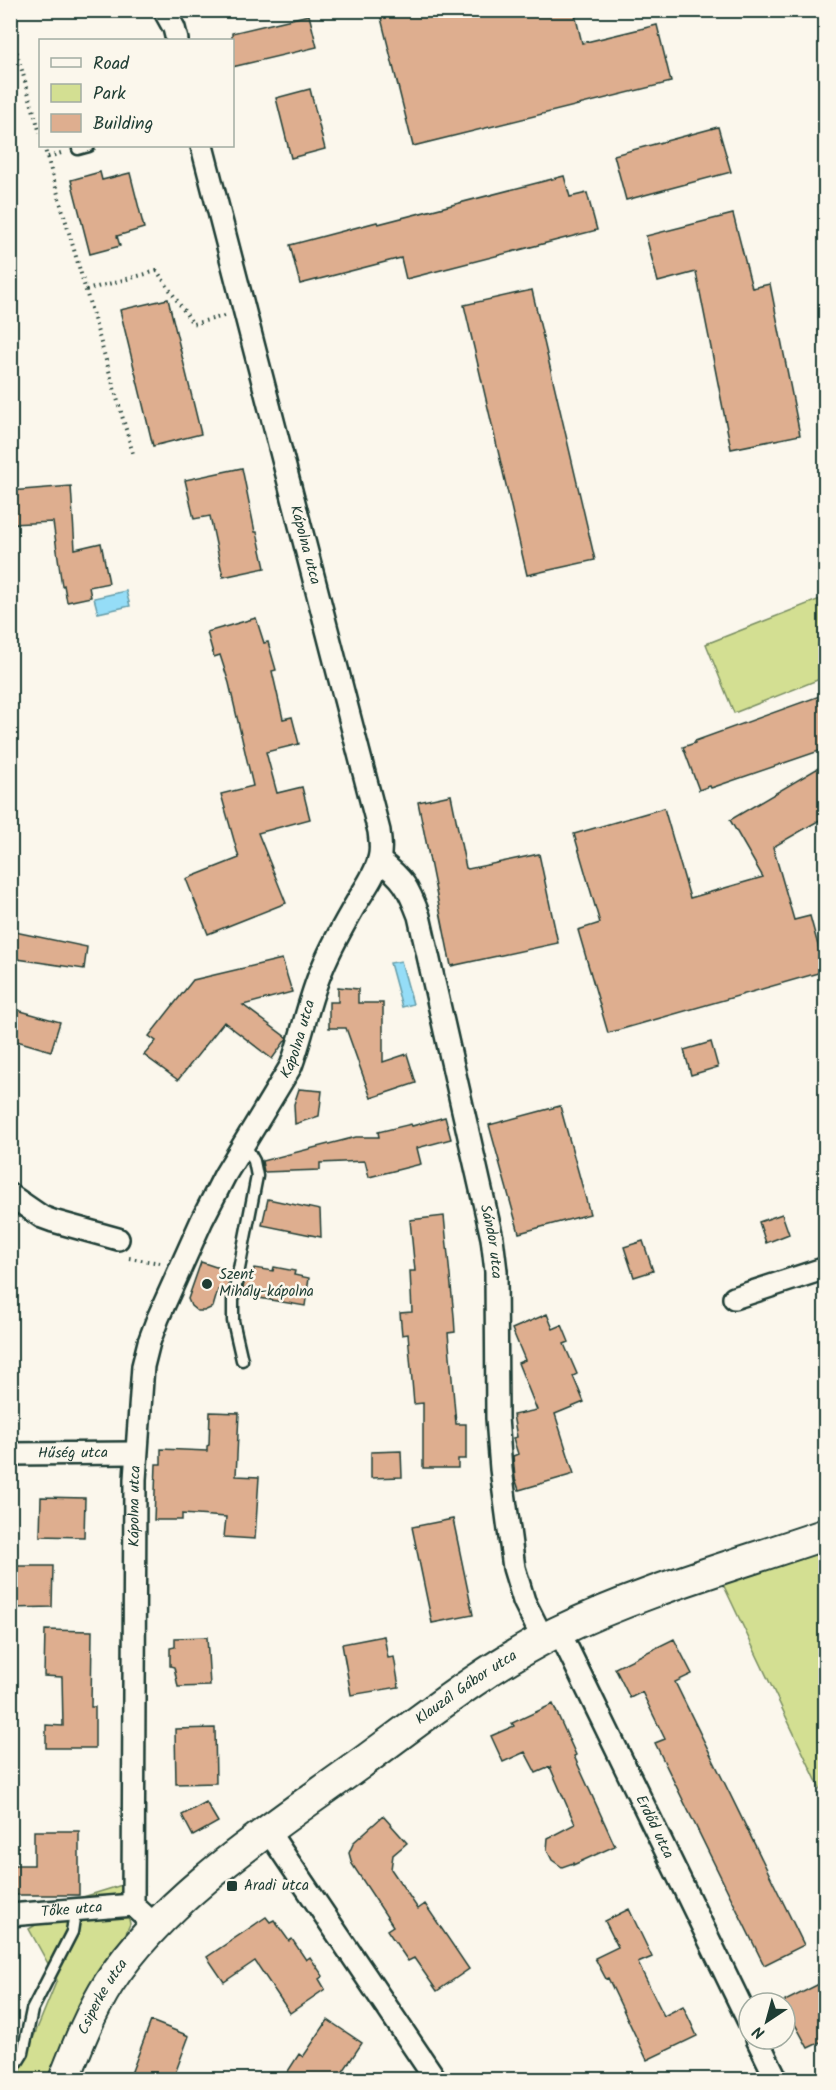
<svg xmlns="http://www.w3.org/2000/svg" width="836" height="2090" viewBox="0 0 836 2090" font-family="Kalam,sans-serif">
  <rect width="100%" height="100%" fill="#fbf7ec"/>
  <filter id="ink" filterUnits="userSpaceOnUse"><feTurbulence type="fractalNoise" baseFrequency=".0167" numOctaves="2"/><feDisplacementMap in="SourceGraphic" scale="12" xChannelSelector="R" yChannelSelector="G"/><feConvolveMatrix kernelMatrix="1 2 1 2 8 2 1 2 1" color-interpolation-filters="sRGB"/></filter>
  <g filter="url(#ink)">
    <path fill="#d3df92" stroke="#798e63" stroke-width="1.5" d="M 825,597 L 825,677 L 734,713 L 706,644 Z
      M 825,1549 L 825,1799 L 722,1582 Z
      M 122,1885 L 130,1924 L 61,2079 L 16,2080 L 57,1980 L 29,1929 L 80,1898 Z"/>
    <path fill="#95ddf7" stroke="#669da9" stroke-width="1.5" d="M 126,591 L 130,606 L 98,613 L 94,598 Z
      M 401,961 L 413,1004 L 402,1007 L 390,963 Z"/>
    <path fill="#deae8f" stroke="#1f3d34" stroke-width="1.5" d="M 379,10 L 574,10 L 582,43 L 657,25 L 671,82 L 413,146 Z
      M 309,15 L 317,47 L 232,67 L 232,33 Z
      M 310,89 L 325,149 L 291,158 L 276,98 Z
      M 718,127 L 731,172 L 626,200 L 614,155 Z
      M 100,172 L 102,180 L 130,173 L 144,228 L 117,236 L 120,246 L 90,254 L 71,180 Z
      M 564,176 L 570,197 L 587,193 L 597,230 L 406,279 L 401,258 L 300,284 L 290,245 L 377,222 L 378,224 Z
      M 733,214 L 752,288 L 770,284 L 800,435 L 731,449 L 696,272 L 658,282 L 646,236 Z
      M 532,290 L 595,560 L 527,575 L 464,305 Z
      M 168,299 L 201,434 L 153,446 L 120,310 Z
      M 242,468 L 255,532 L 257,532 L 265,568 L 223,577 L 210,516 L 194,519 L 185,480 Z
      M 71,486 L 75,549 L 101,543 L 109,583 L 89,587 L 91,597 L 67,602 L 64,585 L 62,586 L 53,522 L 10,524 L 10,491 Z
      M 256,618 L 264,643 L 268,642 L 276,670 L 272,671 L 283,719 L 292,717 L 299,744 L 266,752 L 277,793 L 302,787 L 310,819 L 258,833 L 286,903 L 208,934 L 186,879 L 239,858 L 221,794 L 253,786 L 229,683 L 220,655 L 214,657 L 207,632 Z
      M 825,694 L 825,749 L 711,788 L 710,786 L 699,790 L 683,747 L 695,743 L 695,741 Z
      M 825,764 L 825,817 L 773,847 L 794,920 L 810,916 L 825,971 L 608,1033 L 578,930 L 600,923 L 574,834 L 664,808 L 690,898 L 763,877 L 730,820 Z
      M 451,795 L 466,868 L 468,869 L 539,854 L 558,943 L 451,966 L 418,802 Z
      M 15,932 L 87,947 L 84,969 L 11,958 Z
      M 282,959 L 292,992 L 243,1005 L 287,1038 L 272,1059 L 224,1022 L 178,1080 L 144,1055 L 156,1041 L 149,1036 L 193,980 Z
      M 338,987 L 358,989 L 358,1003 L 383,1003 L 383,1062 L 407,1054 L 416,1083 L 371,1098 L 346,1028 L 329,1028 L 329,1002 L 338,1002 Z
      M 10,1008 L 60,1022 L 51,1051 L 10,1039 Z
      M 711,1042 L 718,1067 L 691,1075 L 684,1050 Z
      M 299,1089 L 322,1091 L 319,1116 L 295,1124 L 294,1104 Z
      M 560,1106 L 590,1214 L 519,1233 L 489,1125 Z
      M 445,1117 L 451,1139 L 417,1148 L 421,1164 L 369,1177 L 365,1161 L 320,1163 L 320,1170 L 264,1172 L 262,1161 L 356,1137 L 379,1137 L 378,1132 L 411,1124 L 412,1126 Z
      M 268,1199 L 320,1210 L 321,1237 L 262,1225 Z
      M 782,1214 L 789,1234 L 766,1243 L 759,1222 Z
      M 444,1216 L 454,1316 L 455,1332 L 448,1333 L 456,1424 L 466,1424 L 466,1459 L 458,1459 L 458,1468 L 423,1468 L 423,1403 L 414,1404 L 408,1334 L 402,1335 L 400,1313 L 412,1312 L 410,1271 L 415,1271 L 410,1220 Z
      M 643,1241 L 653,1271 L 634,1277 L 624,1247 Z
      M 201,1262 L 231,1272 L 227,1292 L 218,1290 L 213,1307 L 204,1311 L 197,1311 L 191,1306 L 188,1299 Z
      M 274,1267 L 295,1271 L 294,1275 L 309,1278 L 305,1306 L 242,1295 L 245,1277 L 252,1279 L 254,1268 L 273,1271 Z
      M 547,1314 L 553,1329 L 562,1325 L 569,1342 L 564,1344 L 577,1374 L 573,1376 L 584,1402 L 555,1414 L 574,1474 L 519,1490 L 515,1478 L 513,1456 L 518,1454 L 513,1438 L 517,1437 L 513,1415 L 537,1410 L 518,1363 L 525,1360 L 512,1329 Z
      M 210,1412 L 239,1413 L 236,1476 L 259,1477 L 255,1539 L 224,1537 L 226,1517 L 182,1514 L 182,1520 L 154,1520 L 156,1464 L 161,1464 L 161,1449 L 207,1451 L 207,1446 L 209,1445 Z
      M 401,1451 L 402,1477 L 371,1478 L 371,1452 Z
      M 41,1497 L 85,1498 L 84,1537 L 40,1536 Z
      M 453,1519 L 473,1615 L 432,1623 L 412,1527 Z
      M 13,1566 L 53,1566 L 52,1607 L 11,1608 Z
      M 45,1630 L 92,1631 L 91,1707 L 95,1707 L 95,1748 L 46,1748 L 46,1725 L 63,1726 L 62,1677 L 44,1676 Z
      M 384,1636 L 388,1658 L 394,1657 L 399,1687 L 351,1695 L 342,1644 Z
      M 207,1637 L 210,1686 L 178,1687 L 174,1667 L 170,1666 L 170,1648 L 175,1647 L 175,1638 Z
      M 674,1639 L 692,1674 L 675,1682 L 804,1945 L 764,1965 L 655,1743 L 665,1739 L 642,1692 L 630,1698 L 615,1668 Z
      M 553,1704 L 576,1755 L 574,1756 L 615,1846 L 573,1865 L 573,1863 L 562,1867 L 552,1860 L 547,1850 L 548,1838 L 575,1824 L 550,1767 L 536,1773 L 525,1752 L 503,1762 L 491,1736 L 514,1726 L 512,1723 Z
      M 215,1728 L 216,1783 L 176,1784 L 175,1729 Z
      M 206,1802 L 218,1822 L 193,1836 L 182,1815 Z
      M 383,1816 L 407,1843 L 393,1855 L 391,1869 L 418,1909 L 425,1904 L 469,1969 L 437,1991 L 414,1958 L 408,1961 L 387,1930 L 393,1926 L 352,1864 L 349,1853 L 354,1842 Z
      M 34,1831 L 79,1831 L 79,1895 L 10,1895 L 10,1865 L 34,1865 Z
      M 629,1909 L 652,1957 L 638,1963 L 664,2016 L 683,2006 L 697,2036 L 647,2060 L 608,1978 L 606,1979 L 595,1958 L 618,1947 L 605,1921 Z
      M 266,1917 L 270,1922 L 274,1920 L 289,1941 L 292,1939 L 306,1960 L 310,1957 L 323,1976 L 319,1979 L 325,1989 L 290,2013 L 255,1961 L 224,1982 L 207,1957 Z
      M 825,1981 L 825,2040 L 808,2048 L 783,2002 Z
      M 328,2020 L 362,2043 L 338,2079 L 283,2079 L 299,2054 L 303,2057 Z
      M 151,2021 L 189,2036 L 173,2079 L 129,2079 Z"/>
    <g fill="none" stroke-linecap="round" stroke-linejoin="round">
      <g stroke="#1f3d34" stroke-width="15">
        <path id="lane" d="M 78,149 L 89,146
          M 242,1360 L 233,1321 L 233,1300 L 257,1176 L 254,1161 L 244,1143
          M 10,2074 L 23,2053 L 32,2010 L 72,1932 L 74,1919 L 73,1910"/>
      </g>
      <g stroke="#1f3d34" stroke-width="26">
        <g id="street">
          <path d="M 164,10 L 174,28 L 177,40"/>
          <path id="s1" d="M 379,860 C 404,879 408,887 419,916 L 492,1238 L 496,1271 L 497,1418 L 501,1469 L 514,1568 L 524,1601 L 543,1639"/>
          <path d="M 10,1195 L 42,1217 L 53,1221 L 118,1239"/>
          <path d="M 734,1298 L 826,1268"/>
          <path id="s2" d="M 10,1454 L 135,1453"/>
          <path id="s3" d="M 559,1631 L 749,2022"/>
          <path d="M 268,1831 L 436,2080"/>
          <path id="s4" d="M 10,1915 L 133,1905"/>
          <path id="s5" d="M 156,1926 L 133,1905 L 135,1479 L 143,1366 L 149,1342 L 158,1318 L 202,1220 L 225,1175 L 291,1066 C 303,1034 308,1001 322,969 C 332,945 345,922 358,900 C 366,887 376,873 379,859 C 382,849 380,841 379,831 L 202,146"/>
          <path d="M 757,2039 L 777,2080"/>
        </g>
      </g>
      <g stroke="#1f3d34" stroke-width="34">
        <g id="secondary">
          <path id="s6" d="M 64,2080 C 77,2047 90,2013 109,1983 C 166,1895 276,1825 360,1764 C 423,1718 486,1667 557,1632 C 641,1591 736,1565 826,1534"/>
        </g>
      </g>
      <path stroke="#1f3d34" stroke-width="4" stroke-dasharray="1.5 4.5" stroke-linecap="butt" d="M 10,29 L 40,133
        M 44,146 L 134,457
        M 48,157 L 61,153
        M 86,290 L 157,271 L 193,324 L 224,316
        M 129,1258 L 160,1263"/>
      <use href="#lane" stroke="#fbf7ec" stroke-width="10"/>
      <use href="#street" stroke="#fbf7ec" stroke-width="21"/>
      <use href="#secondary" stroke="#fbf7ec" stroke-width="30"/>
    </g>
  </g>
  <g fill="#1f3d34" stroke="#fbf7ec" stroke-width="2">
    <circle cx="207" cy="1284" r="6"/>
    <rect x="226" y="1880" width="12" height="12" rx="3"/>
  </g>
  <g text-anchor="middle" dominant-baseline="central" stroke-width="5" stroke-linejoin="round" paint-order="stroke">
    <g font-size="15" fill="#1f3d34" stroke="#fbf7ec">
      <text transform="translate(305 545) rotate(75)">Kápolna utca</text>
      <text stroke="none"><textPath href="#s5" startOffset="934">Kápolna utca</textPath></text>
      <text stroke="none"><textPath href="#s1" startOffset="404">Sándor utca</textPath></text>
      <text stroke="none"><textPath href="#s2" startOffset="63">Hűség utca</textPath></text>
      <text stroke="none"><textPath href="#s5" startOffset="430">Kápolna utca</textPath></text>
      <text stroke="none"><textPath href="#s6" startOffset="573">Klauzál Gábor utca</textPath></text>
      <text stroke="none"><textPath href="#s3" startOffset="218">Erdőd utca</textPath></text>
      <text stroke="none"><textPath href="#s4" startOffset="62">Tőke utca</textPath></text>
      <text stroke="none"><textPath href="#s6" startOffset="92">Csiperke utca</textPath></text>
    </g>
    <g font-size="15" fill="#1f3d34" stroke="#fbf7ec" text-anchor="start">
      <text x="219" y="1275">Szent<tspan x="219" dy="17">Mihály-kápolna</tspan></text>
      <text x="244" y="1886">Aradi utca</text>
    </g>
  </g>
  <rect width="836" height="2090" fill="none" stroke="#fbf7ec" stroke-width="36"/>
  <rect x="18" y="18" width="800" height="2054" fill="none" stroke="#1f3d34" stroke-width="2" filter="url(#ink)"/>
  <rect x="39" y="39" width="195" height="108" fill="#fbf7ec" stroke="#a3ada2" stroke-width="1.5"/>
  <rect x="51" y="58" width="30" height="9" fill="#fbf7ec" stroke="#a3ada2" stroke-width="1.5"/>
  <text x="93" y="69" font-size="18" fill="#1f3d34">Road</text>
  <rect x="51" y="84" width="30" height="18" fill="#d3df92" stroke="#a3ada2" stroke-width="1.5"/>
  <text x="93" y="99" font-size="18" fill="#1f3d34">Park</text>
  <rect x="51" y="114" width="30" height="18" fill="#deae8f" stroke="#a3ada2" stroke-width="1.5"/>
  <text x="93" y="129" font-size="18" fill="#1f3d34">Building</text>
  <g transform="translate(767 2021) rotate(216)"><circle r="28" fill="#fbf7ec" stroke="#a3ada2" stroke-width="1.5"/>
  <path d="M0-4.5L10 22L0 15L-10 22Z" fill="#1f3d34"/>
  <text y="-9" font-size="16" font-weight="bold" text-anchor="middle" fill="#1f3d34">N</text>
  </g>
</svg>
